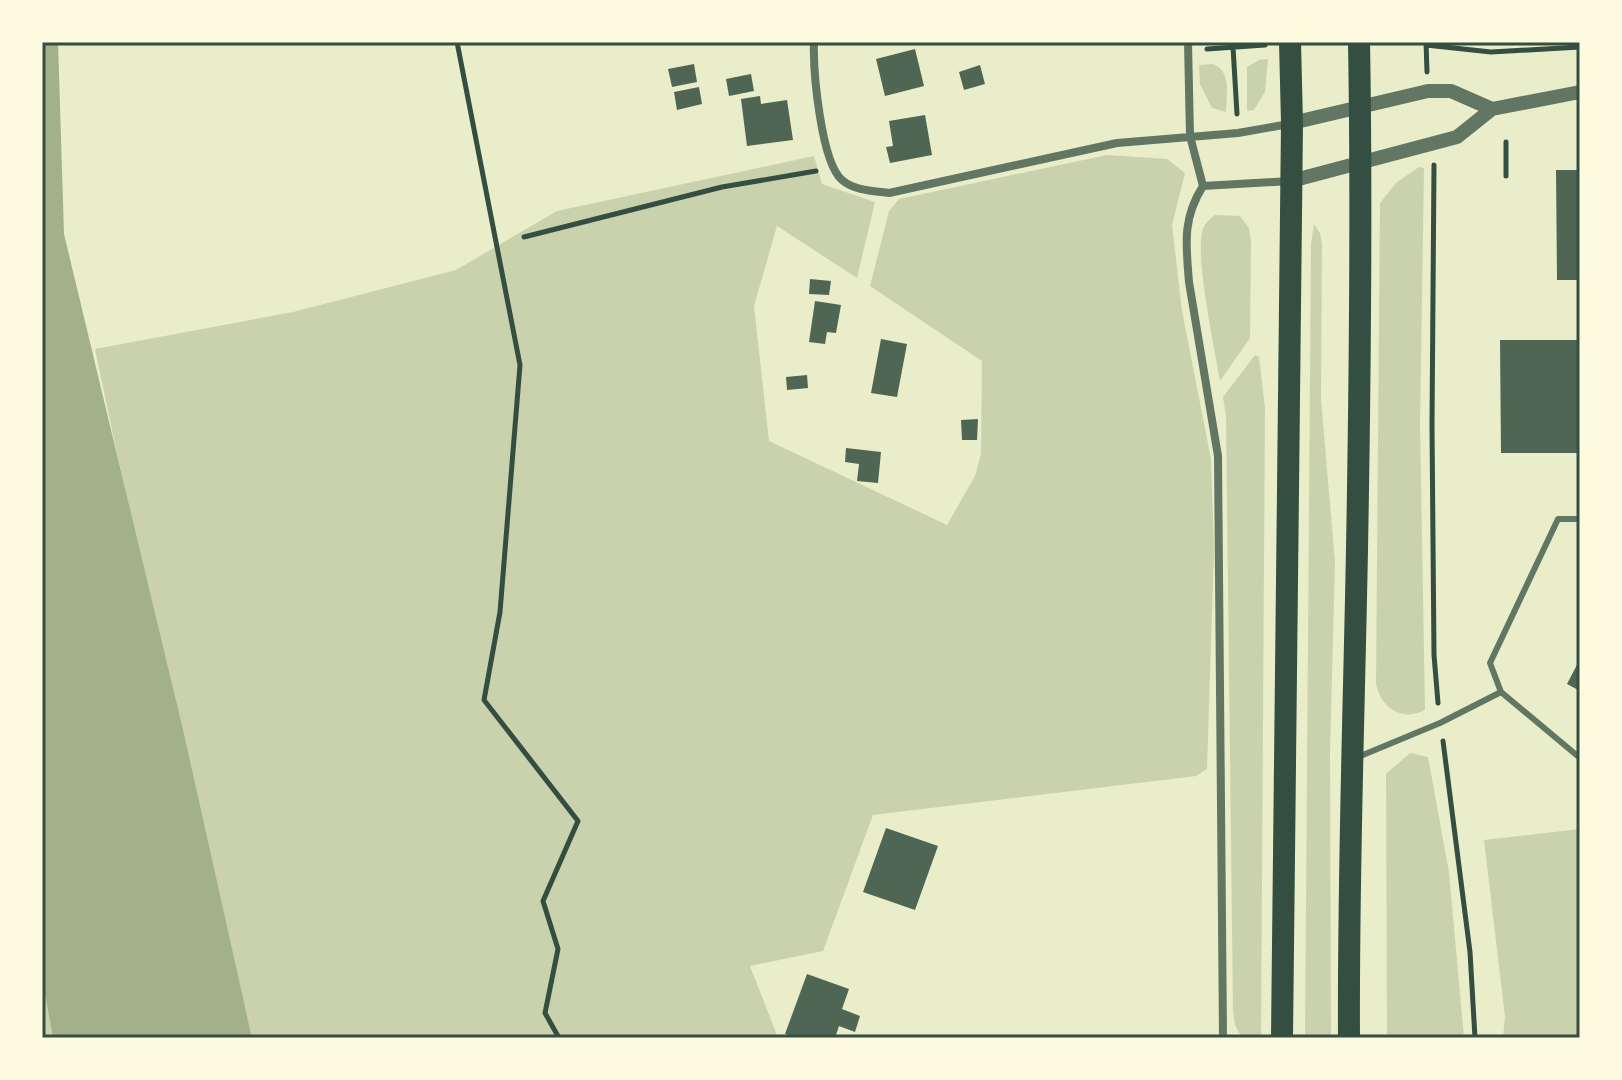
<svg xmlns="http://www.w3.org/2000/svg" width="1622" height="1080" viewBox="0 0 1622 1080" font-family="'Asap Condensed',sans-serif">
  <rect width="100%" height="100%" fill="#e9edc9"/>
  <path fill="#cad2ad" d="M 1268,59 L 1265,92 L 1254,110 L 1247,111 L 1247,67 L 1259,60 Z
    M 1213,64 C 1232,71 1226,95 1226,112 L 1212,108 L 1200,84 L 1199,65 Z
    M 1107,155 L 1167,159 L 1185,173 L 1172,225 L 1182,311 L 1211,459 L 1214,551 L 1207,769 L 1196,776 L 873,815 L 823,951 L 750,966 L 778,1038 L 252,1038 L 119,463 L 95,349 L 293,312 L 456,270 L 557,211 L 814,156 L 822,184 L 875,202 L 857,278 L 777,226 L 754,306 L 769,441 L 947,525 L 975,476 L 981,454 L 982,361 L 870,286 L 889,211 L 899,199 Z
    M 1419,167 L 1424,168 L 1420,424 L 1425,710 C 1402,722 1381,708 1376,684 L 1380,203 L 1396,183 Z
    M 1215,215 L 1240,216 L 1249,228 L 1251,242 L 1250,338 L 1220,381 C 1215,350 1194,255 1203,229 C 1205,223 1210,219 1215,215 Z
    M 1314,224 L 1320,233 L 1322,244 L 1321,399 L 1335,562 L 1330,752 L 1331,1038 L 1305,1038 L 1311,244 Z
    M 1255,355 L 1259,357 L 1265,408 L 1261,1038 L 1242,1038 L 1235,1025 L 1233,1011 L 1226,416 L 1223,397 Z
    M 1410,753 L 1428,757 L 1449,872 L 1464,1038 L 1387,1038 L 1386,774 Z
    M 1580,829 L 1580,1038 L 1503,1038 L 1505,1017 L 1484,840 Z
    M 42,979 L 53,1038 L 42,1038 Z"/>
  <path fill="#a3b18a" d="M 42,42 L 58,42 L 64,234 L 184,734 L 252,1038 L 53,1038 L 42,979 Z"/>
  <path fill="#4f6655" d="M 915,49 L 924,86 L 885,96 L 876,59 Z
    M 694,64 L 697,82 L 672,87 L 668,69 Z
    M 980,65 L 985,84 L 964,90 L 959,72 Z
    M 751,74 L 754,91 L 729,96 L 726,79 Z
    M 699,87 L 702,104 L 677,110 L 674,92 Z
    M 760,96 L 761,104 L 787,100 L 793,140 L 747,146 L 741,99 Z
    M 925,115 L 932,155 L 890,163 L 886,147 L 893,146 L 889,121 Z
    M 1556,170 L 1580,170 L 1580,280 L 1557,280 Z
    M 810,279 L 831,281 L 829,295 L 809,294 Z
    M 815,301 L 841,305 L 836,333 L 827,332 L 825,344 L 809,342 Z
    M 881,339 L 907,344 L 897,397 L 871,393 Z
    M 1500,340 L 1580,340 L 1580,453 L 1501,453 Z
    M 807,375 L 808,388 L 787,390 L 786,377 Z
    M 978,419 L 977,440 L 962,440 L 961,420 Z
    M 846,448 L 881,452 L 878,483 L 857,481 L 859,464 L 845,462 Z
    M 1580,659 L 1580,691 L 1567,684 Z
    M 886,828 L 938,846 L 915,910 L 863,892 Z
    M 807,974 L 849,989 L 842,1009 L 860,1016 L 855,1032 L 839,1026 L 835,1038 L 797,1038 L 785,1034 Z"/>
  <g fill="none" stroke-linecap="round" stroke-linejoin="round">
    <path stroke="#344e41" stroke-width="5" d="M 457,42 L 520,365 L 500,612 L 484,700 L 578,821 L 543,901 L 558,949 L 545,1013 L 559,1038
      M 1426,42 L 1427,72
      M 1426,45 L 1491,52 L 1580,47
      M 1233,47 L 1237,114
      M 1207,49 L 1265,45
      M 1506,142 L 1506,176
      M 1434,165 L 1432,426 L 1434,655 L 1438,703
      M 524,237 L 722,187 L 816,171
      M 1443,741 L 1470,952 L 1475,1038"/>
    <path stroke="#617663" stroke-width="6" d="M 1580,519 L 1558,519 L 1490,663 L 1501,692 L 1580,758
      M 1358,757 L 1440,723 L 1501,692"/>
    <path stroke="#617663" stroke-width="8" d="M 814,42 C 813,71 821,162 842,180 C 855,191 874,191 889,193 L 1117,143 L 1238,133 L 1289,124
      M 1188,42 L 1190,136 L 1203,186 C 1182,219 1186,245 1189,282 L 1218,456 L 1223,1038
      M 1203,186 L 1290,181"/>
    <path stroke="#617663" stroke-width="14" d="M 1292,123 L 1428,91 L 1451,91 L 1492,109
      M 1291,181 L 1457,137 L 1492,109 L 1580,92"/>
    <path stroke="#344e41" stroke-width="22" d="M 1282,1038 L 1292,123 L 1290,42
      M 1349,1038 C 1348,875 1354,712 1357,549 C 1360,380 1362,211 1359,42"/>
  </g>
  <rect width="1622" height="1080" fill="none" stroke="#fefae0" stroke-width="88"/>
  <rect x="44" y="44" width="1534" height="992" fill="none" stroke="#344e41" stroke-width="3"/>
</svg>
